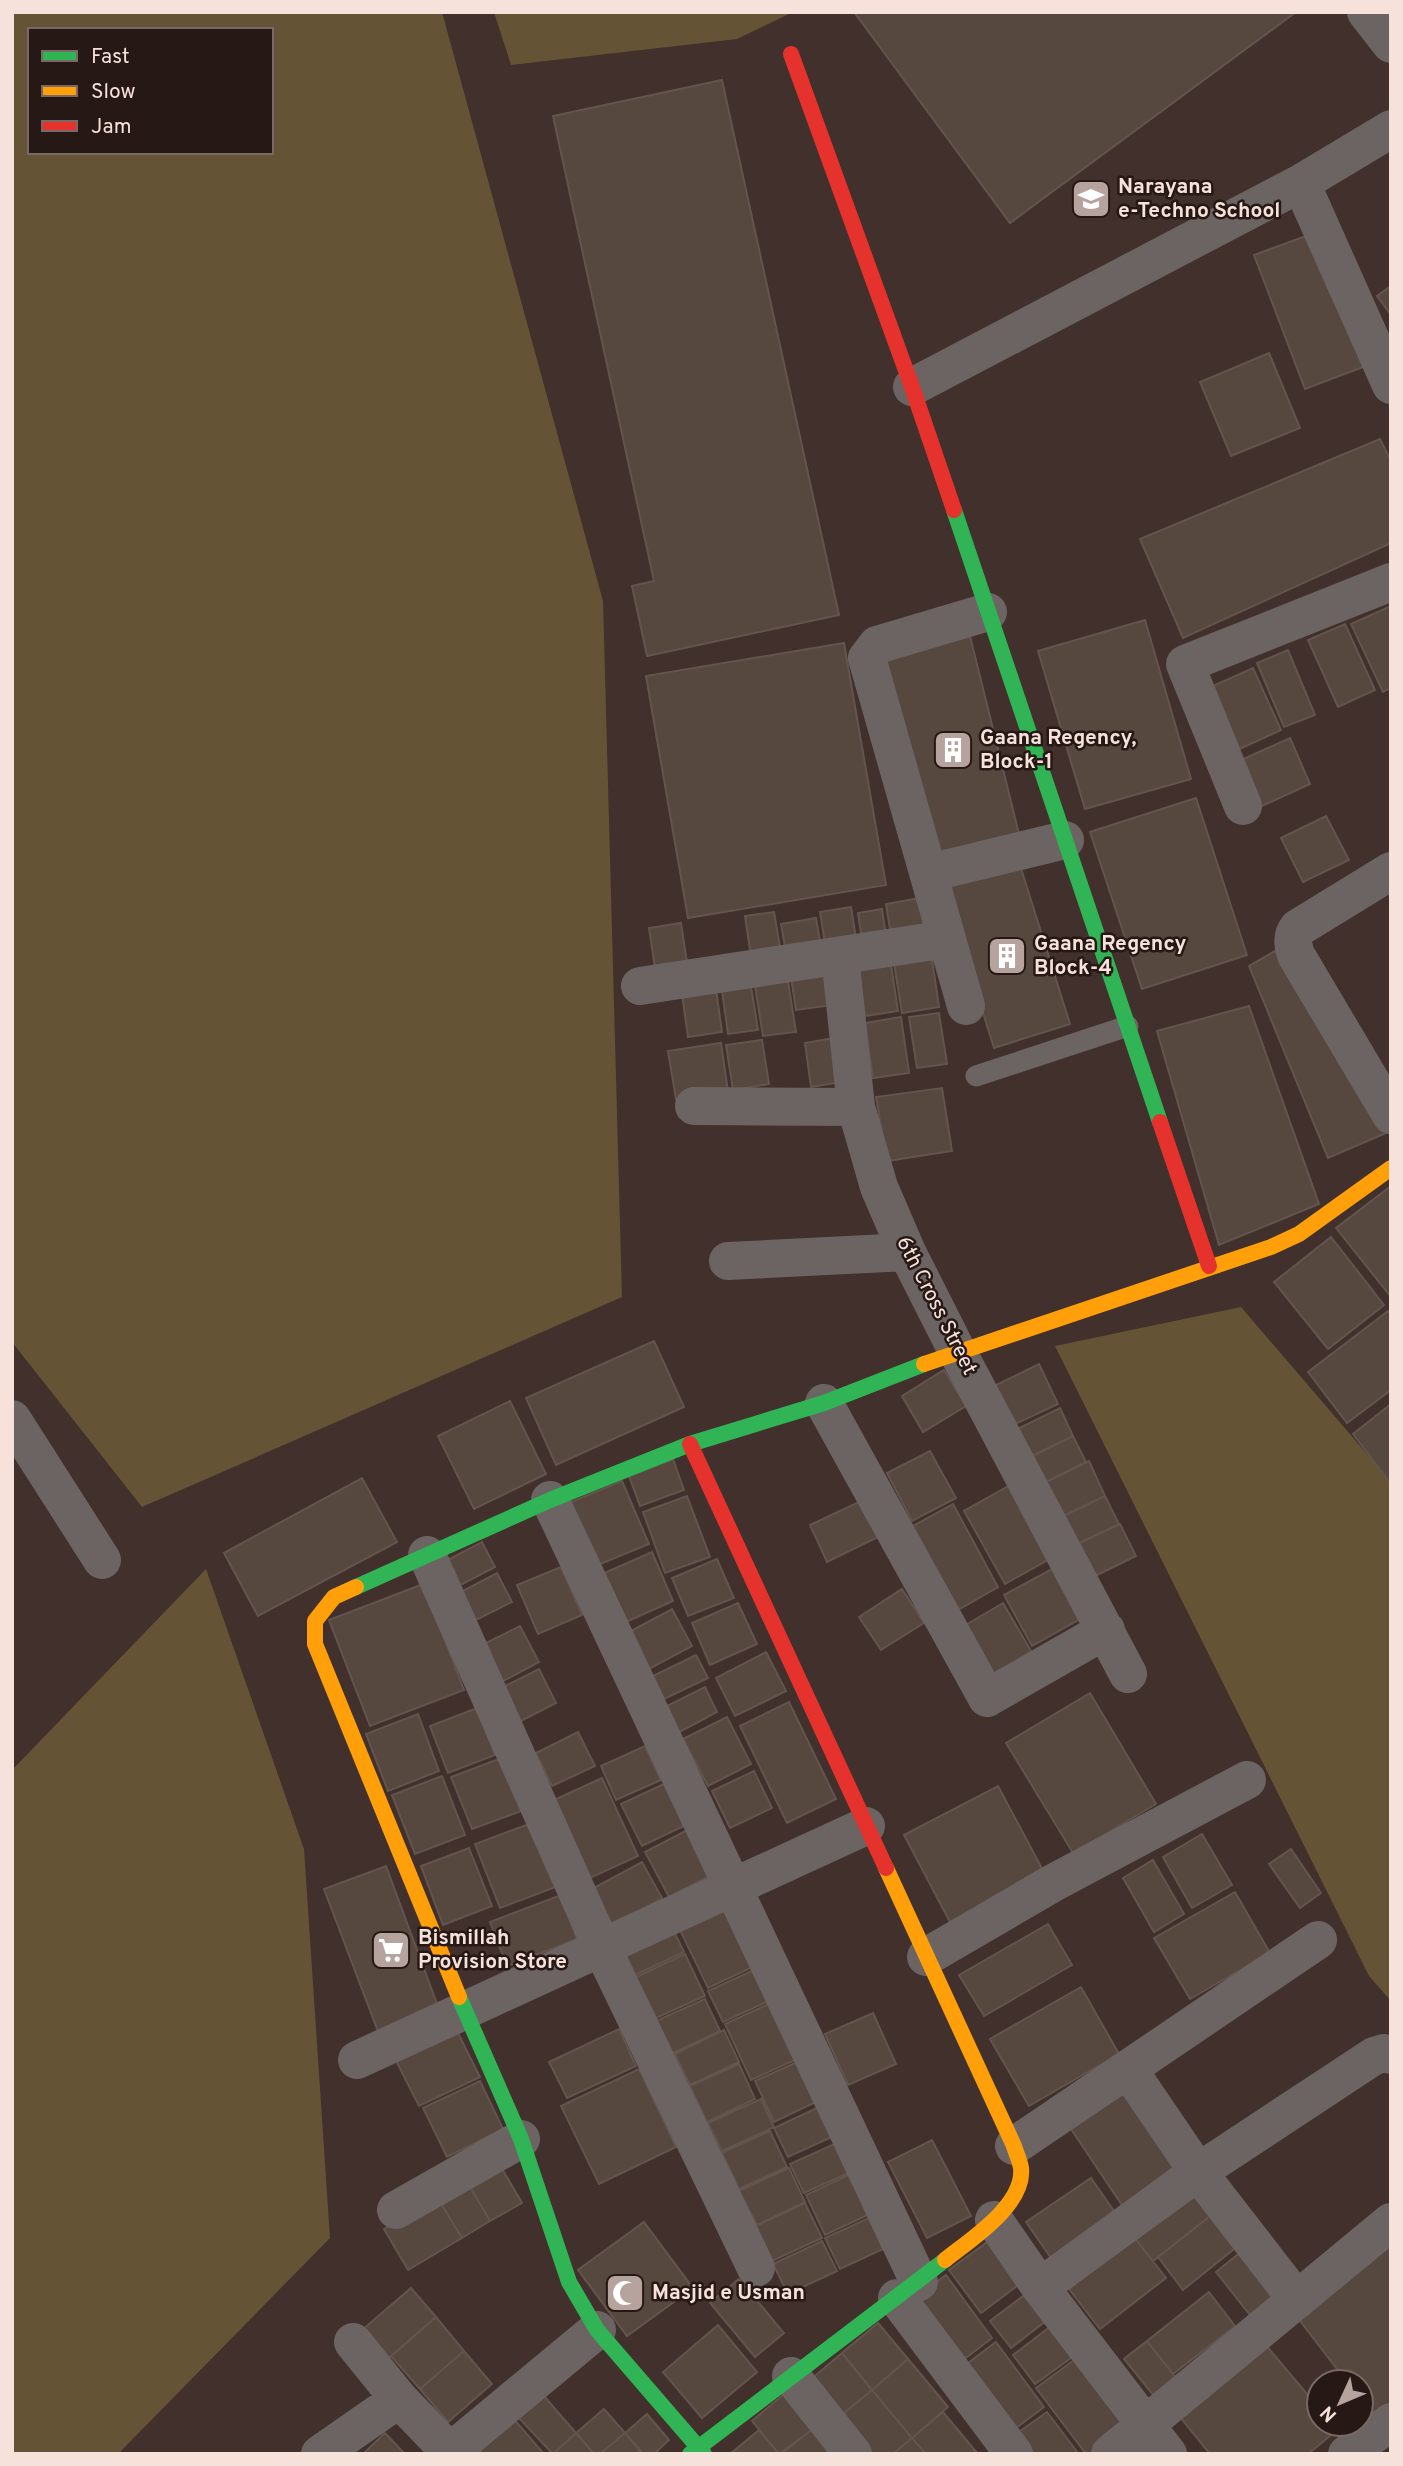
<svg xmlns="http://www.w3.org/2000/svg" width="1403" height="2466" viewBox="0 0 1403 2466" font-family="Overpass,sans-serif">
  <rect width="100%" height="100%" fill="#41302b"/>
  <path fill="#645435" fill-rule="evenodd" d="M 12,12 L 442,12 L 603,601 L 622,1297 L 142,1507 L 12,1342 ZM 30,30 L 271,30 L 271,152 L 30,152 Z
    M 494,12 L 793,12 L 737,39 L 511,65 Z
    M 1241,1307 L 1391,1482 L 1391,2001 L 1369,1976 L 1055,1346 Z
    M 206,1569 L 304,1849 L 330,2238 L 118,2454 L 12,2454 L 12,1770 Z"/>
  <path fill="#56473f" stroke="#63554e" stroke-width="2" d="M 854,12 L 1296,12 L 1010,223 Z
    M 722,80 L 839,615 L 647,656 L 632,586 L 654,581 L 553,116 Z
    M 1314,233 L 1366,366 L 1305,389 L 1254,255 Z
    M 1391,286 L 1391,315 L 1377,296 Z
    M 1269,353 L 1300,428 L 1231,456 L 1200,382 Z
    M 1380,439 L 1391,461 L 1391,543 L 1183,638 L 1140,539 Z
    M 1391,606 L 1391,688 L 1383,692 L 1351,624 Z
    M 1145,620 L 1191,779 L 1085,809 L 1038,651 Z
    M 1345,624 L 1375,690 L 1338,707 L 1308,640 Z
    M 970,636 L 1021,842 L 935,863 L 883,658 Z
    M 844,643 L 886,885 L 688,918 L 646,676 Z
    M 1288,650 L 1315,715 L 1284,727 L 1257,663 Z
    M 1253,668 L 1281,730 L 1233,752 L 1204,690 Z
    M 1290,738 L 1310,784 L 1262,806 L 1241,760 Z
    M 1196,798 L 1247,955 L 1142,989 L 1090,832 Z
    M 1326,816 L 1349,860 L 1303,882 L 1281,838 Z
    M 1020,865 L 1070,1024 L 994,1048 L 944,888 Z
    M 920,898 L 925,932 L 891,936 L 886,904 Z
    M 851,907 L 857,945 L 826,950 L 820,912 Z
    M 882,909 L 887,943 L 863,946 L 858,913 Z
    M 774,912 L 781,953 L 751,957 L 745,916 Z
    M 816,918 L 821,947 L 786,953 L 781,924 Z
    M 681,923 L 687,963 L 655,968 L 649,928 Z
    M 930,946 L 939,1007 L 902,1013 L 892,951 Z
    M 1275,951 L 1386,1133 L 1328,1158 L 1249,966 Z
    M 890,958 L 898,1011 L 865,1016 L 856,964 Z
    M 828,972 L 834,1005 L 796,1010 L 791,977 Z
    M 787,975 L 796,1032 L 763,1036 L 754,980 Z
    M 750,980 L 758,1030 L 728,1034 L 721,984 Z
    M 716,989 L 722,1032 L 688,1037 L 682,994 Z
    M 1249,1006 L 1319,1204 L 1219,1245 L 1157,1031 Z
    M 939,1013 L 947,1064 L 917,1068 L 909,1017 Z
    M 901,1017 L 909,1073 L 873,1078 L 865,1023 Z
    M 840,1037 L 847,1081 L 811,1087 L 805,1043 Z
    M 762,1040 L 769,1084 L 733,1090 L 726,1045 Z
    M 721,1043 L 728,1091 L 676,1099 L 668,1051 Z
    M 942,1088 L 952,1151 L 887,1161 L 876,1097 Z
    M 1391,1186 L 1391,1297 L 1336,1228 Z
    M 1331,1237 L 1384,1305 L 1328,1349 L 1274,1282 Z
    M 1388,1311 L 1391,1314 L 1391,1390 L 1347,1423 L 1308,1372 Z
    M 654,1341 L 684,1407 L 556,1465 L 526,1398 Z
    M 1039,1364 L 1058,1404 L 1007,1428 L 988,1389 Z
    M 944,1370 L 966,1406 L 923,1432 L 902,1396 Z
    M 510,1401 L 546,1474 L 474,1509 L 438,1436 Z
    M 1391,1404 L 1391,1484 L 1353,1434 Z
    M 1060,1408 L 1073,1436 L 1025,1460 L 1011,1432 Z
    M 1073,1436 L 1086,1462 L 1038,1486 L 1025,1459 Z
    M 930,1451 L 956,1498 L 912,1521 L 887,1473 Z
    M 673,1459 L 684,1490 L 640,1506 L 629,1476 Z
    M 1089,1461 L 1105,1496 L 1055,1520 L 1038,1486 Z
    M 362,1478 L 397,1542 L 258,1616 L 224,1553 Z
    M 622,1481 L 649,1544 L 598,1565 L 571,1502 Z
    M 1012,1484 L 1053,1557 L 1005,1584 L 964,1511 Z
    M 687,1496 L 710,1557 L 665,1573 L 643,1512 Z
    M 1105,1496 L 1119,1524 L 1069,1548 L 1055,1520 Z
    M 861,1501 L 878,1537 L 827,1562 L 810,1525 Z
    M 953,1504 L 998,1587 L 956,1611 L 911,1527 Z
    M 1120,1524 L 1136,1556 L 1085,1581 L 1069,1548 Z
    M 482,1542 L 495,1567 L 453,1589 L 440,1564 Z
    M 652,1552 L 673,1601 L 624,1623 L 602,1574 Z
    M 717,1559 L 734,1598 L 688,1616 L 672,1578 Z
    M 561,1567 L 582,1615 L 538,1634 L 517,1585 Z
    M 1052,1569 L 1080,1619 L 1032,1646 L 1004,1595 Z
    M 497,1573 L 512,1602 L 470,1623 L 455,1595 Z
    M 423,1584 L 464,1690 L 370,1726 L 329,1620 Z
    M 902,1589 L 924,1623 L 881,1650 L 859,1617 Z
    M 738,1603 L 757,1644 L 710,1665 L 692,1623 Z
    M 1003,1603 L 1035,1658 L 996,1681 L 964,1626 Z
    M 672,1609 L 692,1646 L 649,1669 L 629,1632 Z
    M 520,1626 L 539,1662 L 494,1686 L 474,1649 Z
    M 766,1652 L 786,1691 L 735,1716 L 716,1678 Z
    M 696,1655 L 708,1678 L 662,1700 L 651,1677 Z
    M 539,1669 L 556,1703 L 517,1723 L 499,1689 Z
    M 705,1687 L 717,1712 L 674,1735 L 661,1709 Z
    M 1090,1693 L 1156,1804 L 1073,1853 L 1006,1743 Z
    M 789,1702 L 836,1799 L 787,1823 L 740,1726 Z
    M 477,1708 L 495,1755 L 448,1773 L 430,1726 Z
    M 418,1714 L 439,1771 L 388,1791 L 366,1734 Z
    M 727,1717 L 751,1764 L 708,1786 L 683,1739 Z
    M 578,1732 L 595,1766 L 552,1786 L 536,1753 Z
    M 645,1746 L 661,1780 L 616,1800 L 601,1766 Z
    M 504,1757 L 524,1810 L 472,1829 L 451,1777 Z
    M 754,1771 L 772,1808 L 730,1828 L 712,1791 Z
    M 442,1776 L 465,1835 L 415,1854 L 392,1795 Z
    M 602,1778 L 638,1856 L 590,1878 L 554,1800 Z
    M 668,1782 L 688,1824 L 642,1846 L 621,1804 Z
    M 998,1786 L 1045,1874 L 951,1924 L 904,1835 Z
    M 537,1821 L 561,1885 L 500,1908 L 475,1844 Z
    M 693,1827 L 717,1872 L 669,1897 L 645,1852 Z
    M 1202,1834 L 1232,1885 L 1192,1908 L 1163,1857 Z
    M 469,1848 L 492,1906 L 443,1925 L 421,1866 Z
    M 1291,1849 L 1321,1893 L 1300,1908 L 1269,1864 Z
    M 1153,1860 L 1184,1914 L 1154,1932 L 1123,1878 Z
    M 642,1862 L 662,1898 L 613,1926 L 592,1889 Z
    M 386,1866 L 440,2012 L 379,2034 L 324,1889 Z
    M 1235,1892 L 1270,1953 L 1190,1999 L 1154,1938 Z
    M 561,1895 L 577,1939 L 507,1966 L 490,1922 Z
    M 727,1907 L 755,1966 L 708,1988 L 680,1930 Z
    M 670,1923 L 684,1952 L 635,1975 L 622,1946 Z
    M 1048,1924 L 1072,1965 L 984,2016 L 959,1975 Z
    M 685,1954 L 705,1996 L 656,2018 L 636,1977 Z
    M 756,1969 L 771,2000 L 723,2022 L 708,1991 Z
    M 1081,1987 L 1119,2054 L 1029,2106 L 990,2039 Z
    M 705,1999 L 720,2031 L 671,2054 L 656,2021 Z
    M 771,2003 L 797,2059 L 751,2080 L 725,2024 Z
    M 873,2013 L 896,2064 L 848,2085 L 825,2034 Z
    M 451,2019 L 480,2077 L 419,2106 L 390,2049 Z
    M 619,2029 L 636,2066 L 567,2098 L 549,2062 Z
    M 724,2030 L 739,2062 L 690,2085 L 675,2054 Z
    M 797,2062 L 816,2102 L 774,2122 L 755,2081 Z
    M 739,2064 L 755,2099 L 707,2122 L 690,2086 Z
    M 639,2069 L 676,2147 L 599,2184 L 561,2106 Z
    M 480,2081 L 503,2129 L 447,2157 L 423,2108 Z
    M 1125,2093 L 1180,2175 L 1126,2211 L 1071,2129 Z
    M 761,2099 L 774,2127 L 722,2151 L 708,2123 Z
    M 821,2106 L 836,2135 L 788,2157 L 774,2128 Z
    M 770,2131 L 787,2167 L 739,2189 L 722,2153 Z
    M 932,2140 L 971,2216 L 927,2238 L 888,2162 Z
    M 839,2142 L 853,2171 L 804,2193 L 790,2164 Z
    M 498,2162 L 522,2203 L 490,2221 L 466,2180 Z
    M 789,2168 L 805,2202 L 757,2225 L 739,2191 Z
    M 853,2173 L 872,2213 L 825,2235 L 806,2195 Z
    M 1091,2178 L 1121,2221 L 1056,2265 L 1026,2222 Z
    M 466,2180 L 490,2221 L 462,2238 L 437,2197 Z
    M 1195,2189 L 1214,2213 L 1153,2261 L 1134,2237 Z
    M 437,2197 L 462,2238 L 408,2270 L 384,2229 Z
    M 805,2203 L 822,2238 L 772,2261 L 756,2226 Z
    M 1214,2213 L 1239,2245 L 1183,2290 L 1158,2257 Z
    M 869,2218 L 883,2249 L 840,2269 L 825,2238 Z
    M 644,2222 L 693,2288 L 627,2336 L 578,2270 Z
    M 1134,2237 L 1166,2278 L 1100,2329 L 1069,2289 Z
    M 990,2240 L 1021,2283 L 981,2313 L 949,2270 Z
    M 822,2241 L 837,2271 L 788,2294 L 773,2264 Z
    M 1391,2245 L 1391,2411 L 1377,2421 L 1361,2401 L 1361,2382 L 1347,2382 L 1297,2317 Z
    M 1246,2248 L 1280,2292 L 1250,2315 L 1216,2272 Z
    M 946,2275 L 992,2338 L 955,2366 L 908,2303 Z
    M 739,2279 L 784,2333 L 755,2357 L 710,2303 Z
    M 411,2288 L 436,2317 L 388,2359 L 362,2330 Z
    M 1031,2290 L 1051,2317 L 1011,2348 L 990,2321 Z
    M 1209,2292 L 1235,2326 L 1173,2374 L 1147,2341 Z
    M 436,2317 L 464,2351 L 420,2389 L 391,2356 Z
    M 878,2323 L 908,2359 L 872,2390 L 842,2353 Z
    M 1055,2323 L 1078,2353 L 1035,2384 L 1013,2355 Z
    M 718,2325 L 757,2372 L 702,2418 L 663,2372 Z
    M 1147,2341 L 1176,2378 L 1154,2396 L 1124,2359 Z
    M 996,2342 L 1044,2407 L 1008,2434 L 960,2369 Z
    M 1265,2344 L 1319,2408 L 1319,2424 L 1332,2424 L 1337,2430 L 1308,2454 L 1210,2454 L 1179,2416 Z
    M 464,2351 L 492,2384 L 448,2422 L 420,2389 Z
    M 842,2353 L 872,2390 L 839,2417 L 809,2381 Z
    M 1084,2353 L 1135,2421 L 1092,2454 L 1086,2454 L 1036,2388 Z
    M 908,2359 L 948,2407 L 912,2438 L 872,2390 Z
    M 872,2390 L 912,2438 L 893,2454 L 864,2454 L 836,2420 Z
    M 784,2394 L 813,2429 L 779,2454 L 752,2421 Z
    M 543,2395 L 576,2433 L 553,2454 L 518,2417 Z
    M 604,2409 L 625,2433 L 600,2454 L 594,2454 L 576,2433 Z
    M 507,2411 L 544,2454 L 483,2454 L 472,2441 Z
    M 943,2412 L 978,2454 L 926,2454 L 912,2438 Z
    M 1047,2412 L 1078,2453 L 1077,2454 L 1026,2454 L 1013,2436 Z
    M 647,2414 L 669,2440 L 654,2454 L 643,2454 L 625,2433 Z
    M 813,2429 L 833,2454 L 781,2454 Z
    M 759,2430 L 779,2454 L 730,2454 Z
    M 385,2433 L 403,2452 L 401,2454 L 363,2454 Z
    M 576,2433 L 594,2454 L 553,2454 Z
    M 625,2433 L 640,2450 L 636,2454 L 600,2454 Z
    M 912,2438 L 926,2454 L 893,2454 Z"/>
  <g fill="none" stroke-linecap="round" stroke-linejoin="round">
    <path stroke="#6b6463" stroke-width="21" d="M 976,1076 L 1128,1026"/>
    <path stroke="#6b6463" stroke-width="38" d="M 1366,12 L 1391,44
      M 1301,183 L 1391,385
      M 912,387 L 1301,183 L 1391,129
      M 1243,806 L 1185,664 L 1391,582
      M 1391,871 L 1298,928 C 1291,937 1293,945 1296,955 L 1391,1115
      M 929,873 L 1065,840
      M 840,956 L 856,1107 L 879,1187 L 907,1252 L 957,1351 L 1128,1674
      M 640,986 L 947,939
      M 966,1006 L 867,658 L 877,645 L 988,612
      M 694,1106 L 856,1107
      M 728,1261 L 907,1252
      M 824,1403 L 987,1698 L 1106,1630
      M 12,1419 L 102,1560
      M 550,1500 L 919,2282
      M 427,1555 L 602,1948 L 756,2268
      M 926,1957 L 1053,1883 L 1247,1780
      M 357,2060 L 866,1826
      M 1128,2069 L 1198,2172 L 1297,2300
      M 1014,2146 L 1318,1940
      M 396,2210 L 521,2139
      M 994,2220 L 1040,2287 L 1168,2454
      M 1040,2287 L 1198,2172 L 1374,2056 L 1384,2053 L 1391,2055
      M 897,2298 L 1014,2454
      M 353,2342 L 399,2399 L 452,2454
      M 791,2376 L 853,2454
      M 450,2452 L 597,2330
      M 320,2454 L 399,2399
      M 1110,2454 L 1391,2222
      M 1347,2454 L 1391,2422"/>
    <path stroke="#30b455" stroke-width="16" d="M 954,510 L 1160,1122
      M 356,1587 L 550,1500 L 690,1444 L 824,1403 L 924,1364
      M 459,1997 L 521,2139 L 569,2282 L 597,2330 L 704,2454
      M 690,2454 L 945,2260"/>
    <path stroke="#ff9f0a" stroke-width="16" d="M 924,1364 L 1271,1247 L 1299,1234 L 1391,1168
      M 356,1587 L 334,1597 L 315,1621 L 315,1644 L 459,1997
      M 886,1868 L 1014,2146 C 1016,2153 1020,2161 1021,2168 C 1025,2205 971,2239 945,2260"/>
    <path stroke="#e5322d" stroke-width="16" d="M 791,54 L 912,387 L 954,510
      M 1160,1122 L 1209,1266
      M 690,1444 L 886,1868"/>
  </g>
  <defs>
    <g id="school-square" transform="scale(2.0125)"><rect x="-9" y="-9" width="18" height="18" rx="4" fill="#b7a39d" stroke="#261814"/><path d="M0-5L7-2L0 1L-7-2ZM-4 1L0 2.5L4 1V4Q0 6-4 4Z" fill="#fff"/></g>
    <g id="building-square" transform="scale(2.0125)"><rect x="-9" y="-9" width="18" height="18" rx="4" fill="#b7a39d" stroke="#261814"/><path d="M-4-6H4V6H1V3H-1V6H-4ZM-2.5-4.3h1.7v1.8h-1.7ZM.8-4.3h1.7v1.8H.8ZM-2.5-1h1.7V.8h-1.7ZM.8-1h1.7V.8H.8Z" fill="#fff"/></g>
    <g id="supermarket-square" transform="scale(2.0125)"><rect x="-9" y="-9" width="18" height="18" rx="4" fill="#b7a39d" stroke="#261814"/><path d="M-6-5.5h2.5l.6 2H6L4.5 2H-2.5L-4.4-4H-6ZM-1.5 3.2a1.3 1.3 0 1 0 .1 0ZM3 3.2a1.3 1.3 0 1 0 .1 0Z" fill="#fff"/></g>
    <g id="mosque-square" transform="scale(2.0125)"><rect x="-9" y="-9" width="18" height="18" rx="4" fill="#b7a39d" stroke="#261814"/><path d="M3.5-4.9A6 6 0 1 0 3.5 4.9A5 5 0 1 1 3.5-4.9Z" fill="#fff"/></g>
  </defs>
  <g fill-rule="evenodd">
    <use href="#school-square" x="1091" y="199"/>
    <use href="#building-square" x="953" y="750"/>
    <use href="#building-square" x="1007" y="956"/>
    <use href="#supermarket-square" x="391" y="1950"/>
    <use href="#mosque-square" x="625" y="2293"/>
  </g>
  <g text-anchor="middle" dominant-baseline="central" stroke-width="5" stroke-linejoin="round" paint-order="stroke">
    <g font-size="21" font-weight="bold" fill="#f6e1db" stroke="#261814" text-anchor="start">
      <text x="1118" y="187">Narayana<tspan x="1118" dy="24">e-Techno School</tspan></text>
      <text x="980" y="738">Gaana Regency,<tspan x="980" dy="24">Block-1</tspan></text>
      <text x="1034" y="944">Gaana Regency<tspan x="1034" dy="24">Block-4</tspan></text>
      <text x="418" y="1938">Bismillah<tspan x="418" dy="24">Provision Store</tspan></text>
      <text x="652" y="2293">Masjid e Usman</text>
    </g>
    <g font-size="21" fill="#f6e1db" stroke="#261814">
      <text transform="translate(936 1306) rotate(63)">6th Cross Street</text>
    </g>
  </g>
  <rect width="1403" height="2466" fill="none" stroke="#f6e1db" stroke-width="28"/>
  <rect x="28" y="28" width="245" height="126" fill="#261814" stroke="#796864" stroke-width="2"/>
  <rect x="42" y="51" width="35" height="10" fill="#30b455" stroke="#796864" stroke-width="2"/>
  <text x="91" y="63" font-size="21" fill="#f6e1db">Fast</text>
  <rect x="42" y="86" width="35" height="10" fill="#ff9f0a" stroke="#796864" stroke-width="2"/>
  <text x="91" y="98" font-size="21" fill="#f6e1db">Slow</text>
  <rect x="42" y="121" width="35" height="10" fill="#e5322d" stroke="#796864" stroke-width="2"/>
  <text x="91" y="133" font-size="21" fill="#f6e1db">Jam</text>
  <g transform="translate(1340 2403) rotate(226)"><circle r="33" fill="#261814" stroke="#796864" stroke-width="2"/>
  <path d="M0-5L12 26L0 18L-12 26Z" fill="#b7a39d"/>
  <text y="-10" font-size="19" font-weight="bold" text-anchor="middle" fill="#f6e1db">N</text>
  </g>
</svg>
